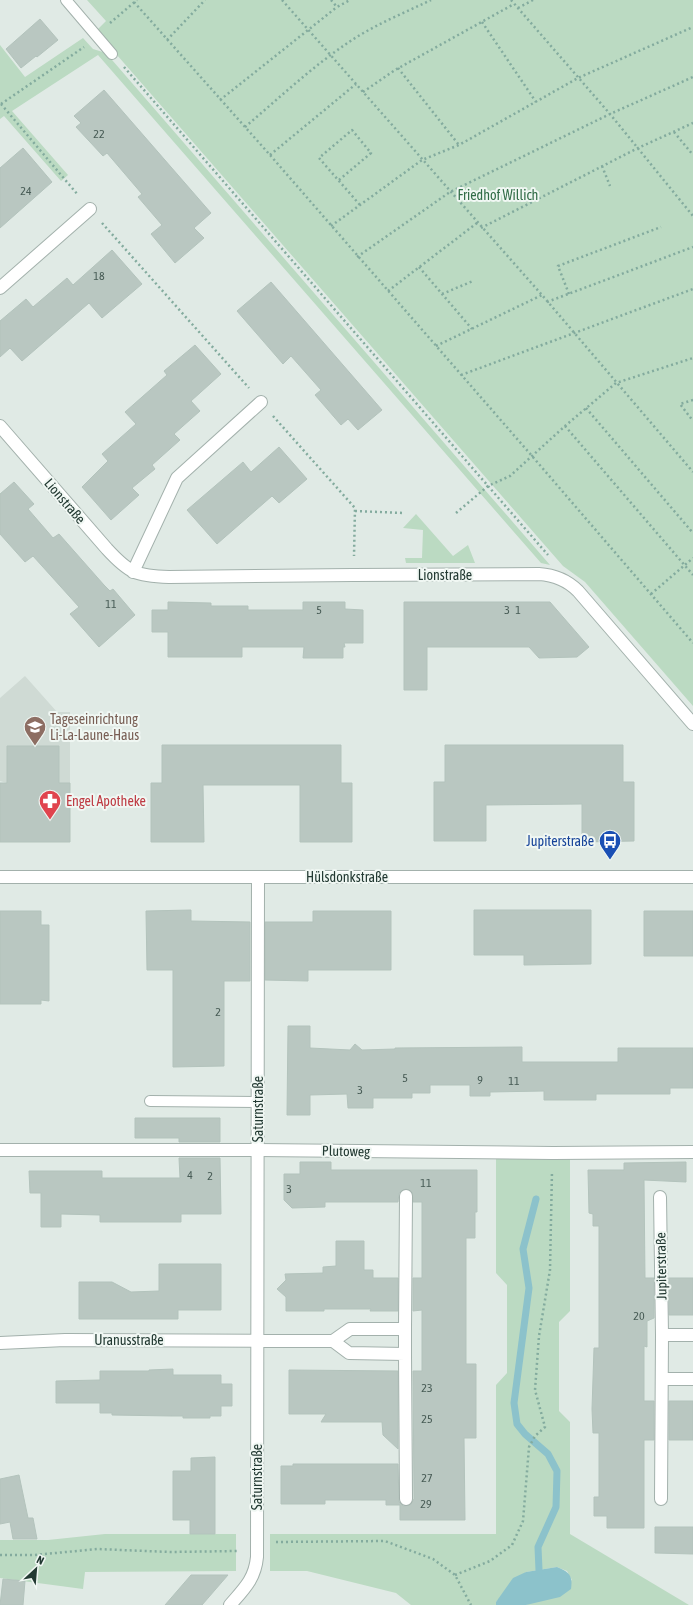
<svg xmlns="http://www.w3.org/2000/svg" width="693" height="1605" viewBox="0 0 693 1605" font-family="'Asap Condensed',sans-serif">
  <rect width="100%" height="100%" fill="#e0eae5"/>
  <path fill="#cfdad4" d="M 25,676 L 57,712 L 70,712 L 70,783 L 7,783 L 0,781 L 0,698 Z"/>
  <path fill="#bbdac2" d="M 87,0 L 693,0 L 693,706 L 585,582 L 563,566 L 96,31 L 106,21 Z
    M 83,38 L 93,49 L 106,53 L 550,565 L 541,563 L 98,55 L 12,111 L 68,175 L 61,181 L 4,116 L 0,119 L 0,45 L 25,77 Z
    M 416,514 L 453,556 L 468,545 L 475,563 L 406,563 L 405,558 L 422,558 L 423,530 L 403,528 Z
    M 496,1159 L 570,1159 L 570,1311 L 559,1322 L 559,1411 L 570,1422 L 570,1534 L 689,1605 L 526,1605 L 572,1580 L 567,1571 L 557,1567 L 526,1572 L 496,1602 L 496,1605 L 411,1605 L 396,1593 L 307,1571 L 270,1571 L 270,1534 L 496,1534 L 496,1385 L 507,1373 L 507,1285 L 496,1273 Z
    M 105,1534 L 236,1534 L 236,1571 L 85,1572 L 83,1589 L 0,1578 L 0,1540 L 48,1540 Z"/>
  <path fill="#8cc2cb" d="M 557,1567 C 569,1572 573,1575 571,1589 L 560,1597 L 526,1605 L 496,1605 L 496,1602 L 513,1578 L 526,1572 Z"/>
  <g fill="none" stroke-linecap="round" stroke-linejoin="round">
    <path stroke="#8cc2cb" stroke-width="7" d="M 536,1199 L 523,1249 L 529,1288 L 514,1403 L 517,1424 L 525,1434 L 548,1454 L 557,1471 L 556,1507 L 538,1547 L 539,1570"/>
  </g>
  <path fill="#b9c7c1" stroke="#b3c3bc" d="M 40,19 L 58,40 L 37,57 L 36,56 L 21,68 L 6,49 Z
    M 104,90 L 211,213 L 194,228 L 204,238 L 175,263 L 151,234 L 162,225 L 138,197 L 142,194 L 107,153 L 103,156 L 76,127 L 81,123 L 74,116 Z
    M 23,148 L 52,182 L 0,228 L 0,168 Z
    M 112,250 L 142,284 L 102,318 L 89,303 L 22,361 L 10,348 L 0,357 L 0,321 L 26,299 L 33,307 L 67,278 L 73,285 Z
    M 271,282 L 382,410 L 358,430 L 348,419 L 341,425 L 315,395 L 321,390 L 291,356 L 283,364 L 237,311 Z
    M 195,345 L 221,374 L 191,401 L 200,411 L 174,434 L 180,440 L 152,465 L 155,469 L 132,488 L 139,495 L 111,520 L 82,487 L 108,461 L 102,454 L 136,424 L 125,412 L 167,375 L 164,371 Z
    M 279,447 L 307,479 L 279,503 L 272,496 L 217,544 L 187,510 L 243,462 L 251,472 Z
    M 14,482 L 34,504 L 28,509 L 53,538 L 59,534 L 104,585 L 110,591 L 113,589 L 135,615 L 99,647 L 70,614 L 79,607 L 33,556 L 25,562 L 0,534 L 0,494 Z
    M 168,602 L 211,603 L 211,606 L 248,606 L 248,610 L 303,610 L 303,602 L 345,602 L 345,609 L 363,610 L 363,643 L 344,643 L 345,647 L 343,647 L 343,658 L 303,658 L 304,647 L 242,647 L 242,657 L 168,657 L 168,632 L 152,632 L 152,610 L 168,610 Z
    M 404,602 L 550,602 L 589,647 L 577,657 L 539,658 L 529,647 L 427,647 L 427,690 L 404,690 Z
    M 162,745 L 341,745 L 341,783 L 352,783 L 352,842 L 300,842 L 300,785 L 203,785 L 204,842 L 151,842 L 151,783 L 162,783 Z
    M 445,745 L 623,745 L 623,782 L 634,782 L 634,841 L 582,842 L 582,804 L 486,805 L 486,841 L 434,841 L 434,782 L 445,782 Z
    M 7,746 L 59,746 L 59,783 L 70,783 L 70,842 L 0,842 L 0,783 L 7,783 Z
    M 191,910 L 191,921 L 250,922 L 250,981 L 224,981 L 224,1066 L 173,1067 L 173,970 L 147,970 L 146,911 Z
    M 474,910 L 591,910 L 591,964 L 524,965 L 524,955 L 474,955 Z
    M 0,911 L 41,911 L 41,925 L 49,925 L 49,1001 L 41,1000 L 41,1004 L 0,1004 Z
    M 313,911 L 391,911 L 391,970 L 308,970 L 308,981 L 265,980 L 265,922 L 313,922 Z
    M 644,911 L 693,911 L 693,956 L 644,956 Z
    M 288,1026 L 310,1026 L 310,1048 L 350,1050 L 355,1044 L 362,1050 L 395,1049 L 395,1048 L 522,1047 L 522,1062 L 618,1062 L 618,1048 L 693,1048 L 693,1088 L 670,1088 L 670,1094 L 596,1094 L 596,1100 L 544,1100 L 544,1091 L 490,1092 L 490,1096 L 470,1096 L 470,1085 L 430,1085 L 430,1093 L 412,1093 L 412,1098 L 373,1098 L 373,1108 L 348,1108 L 347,1094 L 310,1095 L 310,1115 L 287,1115 Z
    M 135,1118 L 220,1118 L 220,1142 L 179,1142 L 179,1138 L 135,1138 Z
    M 179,1158 L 220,1158 L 221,1214 L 181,1214 L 181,1222 L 100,1222 L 100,1215 L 61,1214 L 61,1227 L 41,1227 L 41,1193 L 30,1193 L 29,1171 L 102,1171 L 102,1178 L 180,1178 Z
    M 300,1162 L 331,1162 L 331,1170 L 477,1170 L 477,1212 L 475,1212 L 475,1238 L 466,1238 L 466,1364 L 476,1364 L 476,1438 L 464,1438 L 465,1520 L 400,1520 L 400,1505 L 386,1505 L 386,1500 L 325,1500 L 325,1504 L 281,1504 L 281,1466 L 293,1466 L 293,1464 L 398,1464 L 399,1502 L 403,1506 L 410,1505 L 414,1499 L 413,1371 L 422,1371 L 422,1310 L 413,1311 L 413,1278 L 422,1278 L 422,1202 L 413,1202 L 412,1192 L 406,1189 L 399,1193 L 398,1202 L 325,1202 L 325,1207 L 292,1208 L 284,1200 L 284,1174 L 300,1174 Z
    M 686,1162 L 686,1182 L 644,1180 L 645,1278 L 654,1278 L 654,1318 L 647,1321 L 647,1347 L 644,1346 L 644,1401 L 654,1401 L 654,1440 L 644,1440 L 644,1528 L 607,1528 L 607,1516 L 594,1516 L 594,1497 L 599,1497 L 599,1433 L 593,1433 L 592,1409 L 594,1348 L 599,1348 L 599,1226 L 593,1226 L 593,1214 L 589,1213 L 588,1170 L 624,1170 L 624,1163 Z
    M 336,1241 L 364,1241 L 364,1270 L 373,1270 L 373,1278 L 398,1278 L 398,1311 L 370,1311 L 371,1309 L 324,1309 L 324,1311 L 286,1311 L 286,1297 L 277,1289 L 286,1280 L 285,1274 L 323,1273 L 323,1267 L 336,1266 Z
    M 159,1264 L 221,1264 L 221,1310 L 178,1310 L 178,1319 L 79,1319 L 79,1282 L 112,1282 L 131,1292 L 159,1291 Z
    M 669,1278 L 693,1278 L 693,1315 L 669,1315 Z
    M 173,1369 L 173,1375 L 221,1375 L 221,1384 L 232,1384 L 232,1406 L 221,1406 L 221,1416 L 210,1416 L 210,1418 L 183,1418 L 183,1416 L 172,1416 L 112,1415 L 112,1413 L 100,1413 L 100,1403 L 56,1403 L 56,1381 L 100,1380 L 100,1371 L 149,1371 L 149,1370 Z
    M 289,1370 L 398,1371 L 398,1449 L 383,1435 L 382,1422 L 321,1422 L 326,1414 L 289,1414 Z
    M 669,1401 L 693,1401 L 693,1440 L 669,1440 Z
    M 215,1457 L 215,1534 L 190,1534 L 190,1520 L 173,1520 L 173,1471 L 191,1471 L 191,1458 Z
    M 19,1475 L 28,1518 L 33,1518 L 37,1539 L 13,1539 L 10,1522 L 0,1524 L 0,1479 Z
    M 655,1527 L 693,1527 L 693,1554 L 655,1553 Z
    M 191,1575 L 228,1575 L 202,1605 L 165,1605 Z
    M 3,1579 L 25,1581 L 23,1605 L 0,1605 Z"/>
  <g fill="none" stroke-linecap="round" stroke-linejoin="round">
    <g stroke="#a3b1ac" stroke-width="12">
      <path id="service" d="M 66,0 L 112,54
        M 150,1101 L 258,1102"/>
    </g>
    <g stroke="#a3b1ac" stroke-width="14">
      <path id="pedestrian" d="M 0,1150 L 258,1150 L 553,1153 L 693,1152"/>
    </g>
    <g stroke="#a3b1ac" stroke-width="14">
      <path id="minor" d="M 0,288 L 90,209
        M 0,426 L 107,549 C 129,573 136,576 169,577 L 353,575 L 539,574 C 555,575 567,580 578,591 L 693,724
        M 133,572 L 177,478 L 261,402
        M 0,877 L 693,877
        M 660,1197 L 662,1335 L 693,1335
        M 405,1329 L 406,1196
        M 0,1343 L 65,1340 L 333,1341 L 349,1353 L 405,1354 L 405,1329 L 350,1329 L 333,1341
        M 405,1354 L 406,1499
        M 662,1379 L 693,1379
        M 661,1499 L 662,1335
        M 230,1605 C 244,1589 255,1579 257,1557 L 258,877"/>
    </g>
    <path stroke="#83ab9e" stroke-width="2.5" stroke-dasharray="2 3" stroke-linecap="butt" d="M 282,0 L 542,295 L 693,472
      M 331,0 L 337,7 L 350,0
      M 511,0 L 610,114 L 693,216
      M 134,2 L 270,155 L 532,456 L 693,643
      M 518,8 L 533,0
      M 482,22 L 536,102
      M 110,23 L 137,0
      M 167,40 L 205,0
      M 124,67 L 548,555
      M 398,68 L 459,145
      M 363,92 L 395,70 L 514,4
      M 220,100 L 337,7
      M 1,104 L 78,195
      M 1,104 L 84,47
      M 245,127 C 278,99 313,66 349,42 C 374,25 404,13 431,0
      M 674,132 L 693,155
      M 270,155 L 356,84
      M 602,166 L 610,186
      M 339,180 L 371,153 L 352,130 L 319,158 L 360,205
      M 102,223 L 249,388
      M 331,226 L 422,160 L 459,145 L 578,78 L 693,27
      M 481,228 L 638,148 L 693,123
      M 357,257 L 450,192 L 610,114 L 693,77
      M 419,267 L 472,329
      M 388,291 L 477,223
      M 442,294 L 473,281
      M 569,294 L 558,266 L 661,227
      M 547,302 L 693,247
      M 436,346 L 542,295
      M 461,375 L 693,289
      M 693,400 L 680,404 L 693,421
      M 586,408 L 693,533
      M 273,416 L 355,508 L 354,556
      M 565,426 L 693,575
      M 355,511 L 403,513
      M 456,513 L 488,486 L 510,476 L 565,426 L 616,383 L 693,358
      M 651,594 L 693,558
      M 276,1542 L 385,1541 L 433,1559 L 455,1575 L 471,1605
      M 0,1555 L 35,1555 L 97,1549 L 170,1552 L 238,1551
      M 455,1575 L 490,1561 L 512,1545 L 523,1521 L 529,1447 L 535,1436 L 545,1427 L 535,1390 L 539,1336 L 550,1270 L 552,1171"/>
    <use href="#service" stroke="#fff" stroke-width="10"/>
    <use href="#pedestrian" stroke="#fff" stroke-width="12"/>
    <use href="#minor" stroke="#fff" stroke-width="12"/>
  </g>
  <defs>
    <g id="school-pin" transform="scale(1.15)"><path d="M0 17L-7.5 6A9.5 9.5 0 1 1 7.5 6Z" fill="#8d6e63" stroke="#f0f7f3"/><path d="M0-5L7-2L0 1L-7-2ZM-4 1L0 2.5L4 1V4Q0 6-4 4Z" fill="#fff"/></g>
    <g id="pharmacy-pin" transform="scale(1.15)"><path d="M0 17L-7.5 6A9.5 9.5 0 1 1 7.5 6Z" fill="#e0444e" stroke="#f0f7f3"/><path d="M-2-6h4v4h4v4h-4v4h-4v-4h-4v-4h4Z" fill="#fff"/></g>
    <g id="bus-pin" transform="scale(1.15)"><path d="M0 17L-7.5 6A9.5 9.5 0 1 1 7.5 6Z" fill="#1a4fb4" stroke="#f0f7f3"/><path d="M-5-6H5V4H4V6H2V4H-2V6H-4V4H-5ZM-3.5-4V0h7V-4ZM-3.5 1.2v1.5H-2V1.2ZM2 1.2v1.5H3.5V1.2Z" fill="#fff"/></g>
  </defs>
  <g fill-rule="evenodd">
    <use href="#school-pin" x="35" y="727"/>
    <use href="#pharmacy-pin" x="50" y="801"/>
    <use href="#bus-pin" x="610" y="841"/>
  </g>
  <g text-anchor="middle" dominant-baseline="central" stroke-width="4" stroke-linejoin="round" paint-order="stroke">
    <g font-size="12" fill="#485c56">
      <text x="99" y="134">22</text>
      <text x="26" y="191">24</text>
      <text x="99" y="276">18</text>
      <text x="111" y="604">11</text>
      <text x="319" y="610">5</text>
      <text x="507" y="610">3</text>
      <text x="518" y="610">1</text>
      <text x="218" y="1012">2</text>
      <text x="405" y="1078">5</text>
      <text x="480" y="1080">9</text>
      <text x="514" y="1081">11</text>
      <text x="360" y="1090">3</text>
      <text x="190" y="1175">4</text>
      <text x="210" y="1176">2</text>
      <text x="426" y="1183">11</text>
      <text x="289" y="1189">3</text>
      <text x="639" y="1316">20</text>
      <text x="427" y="1388">23</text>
      <text x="427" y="1419">25</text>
      <text x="427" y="1478">27</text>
      <text x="426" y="1504">29</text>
    </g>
    <g font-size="14" fill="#306c46" stroke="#f0f7f3">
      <text x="498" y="195">Friedhof Willich</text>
    </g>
    <g font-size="14" fill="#223932" stroke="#f0f7f3">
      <text transform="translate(65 501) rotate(49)">Lionstraße</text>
      <text x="445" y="575">Lionstraße</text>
      <text x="347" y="877">Hülsdonkstraße</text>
      <text transform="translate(258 1109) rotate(-90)">Saturnstraße</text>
      <text transform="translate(346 1151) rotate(1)">Plutoweg</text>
      <text transform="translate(661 1266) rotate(-91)">Jupiterstraße</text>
      <text x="129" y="1340">Uranusstraße</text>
      <text transform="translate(257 1477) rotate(-90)">Saturnstraße</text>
    </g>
    <g font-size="14" fill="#785e54" stroke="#f0f7f3" text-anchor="start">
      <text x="50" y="719">Tageseinrichtung<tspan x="50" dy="16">Li-La-Laune-Haus</tspan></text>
    </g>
    <g font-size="14" fill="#be3a42" stroke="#f0f7f3" text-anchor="start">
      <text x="66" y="801">Engel Apotheke</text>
    </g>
    <g font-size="14" fill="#164399" stroke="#f0f7f3" text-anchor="end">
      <text x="594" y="841">Jupiterstraße</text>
    </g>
  </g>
  <g transform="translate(36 1569) rotate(26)" stroke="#f0f7f3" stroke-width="3" paint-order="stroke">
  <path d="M0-3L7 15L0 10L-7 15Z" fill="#223932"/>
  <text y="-6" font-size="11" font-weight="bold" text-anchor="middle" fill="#223932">N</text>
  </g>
</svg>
